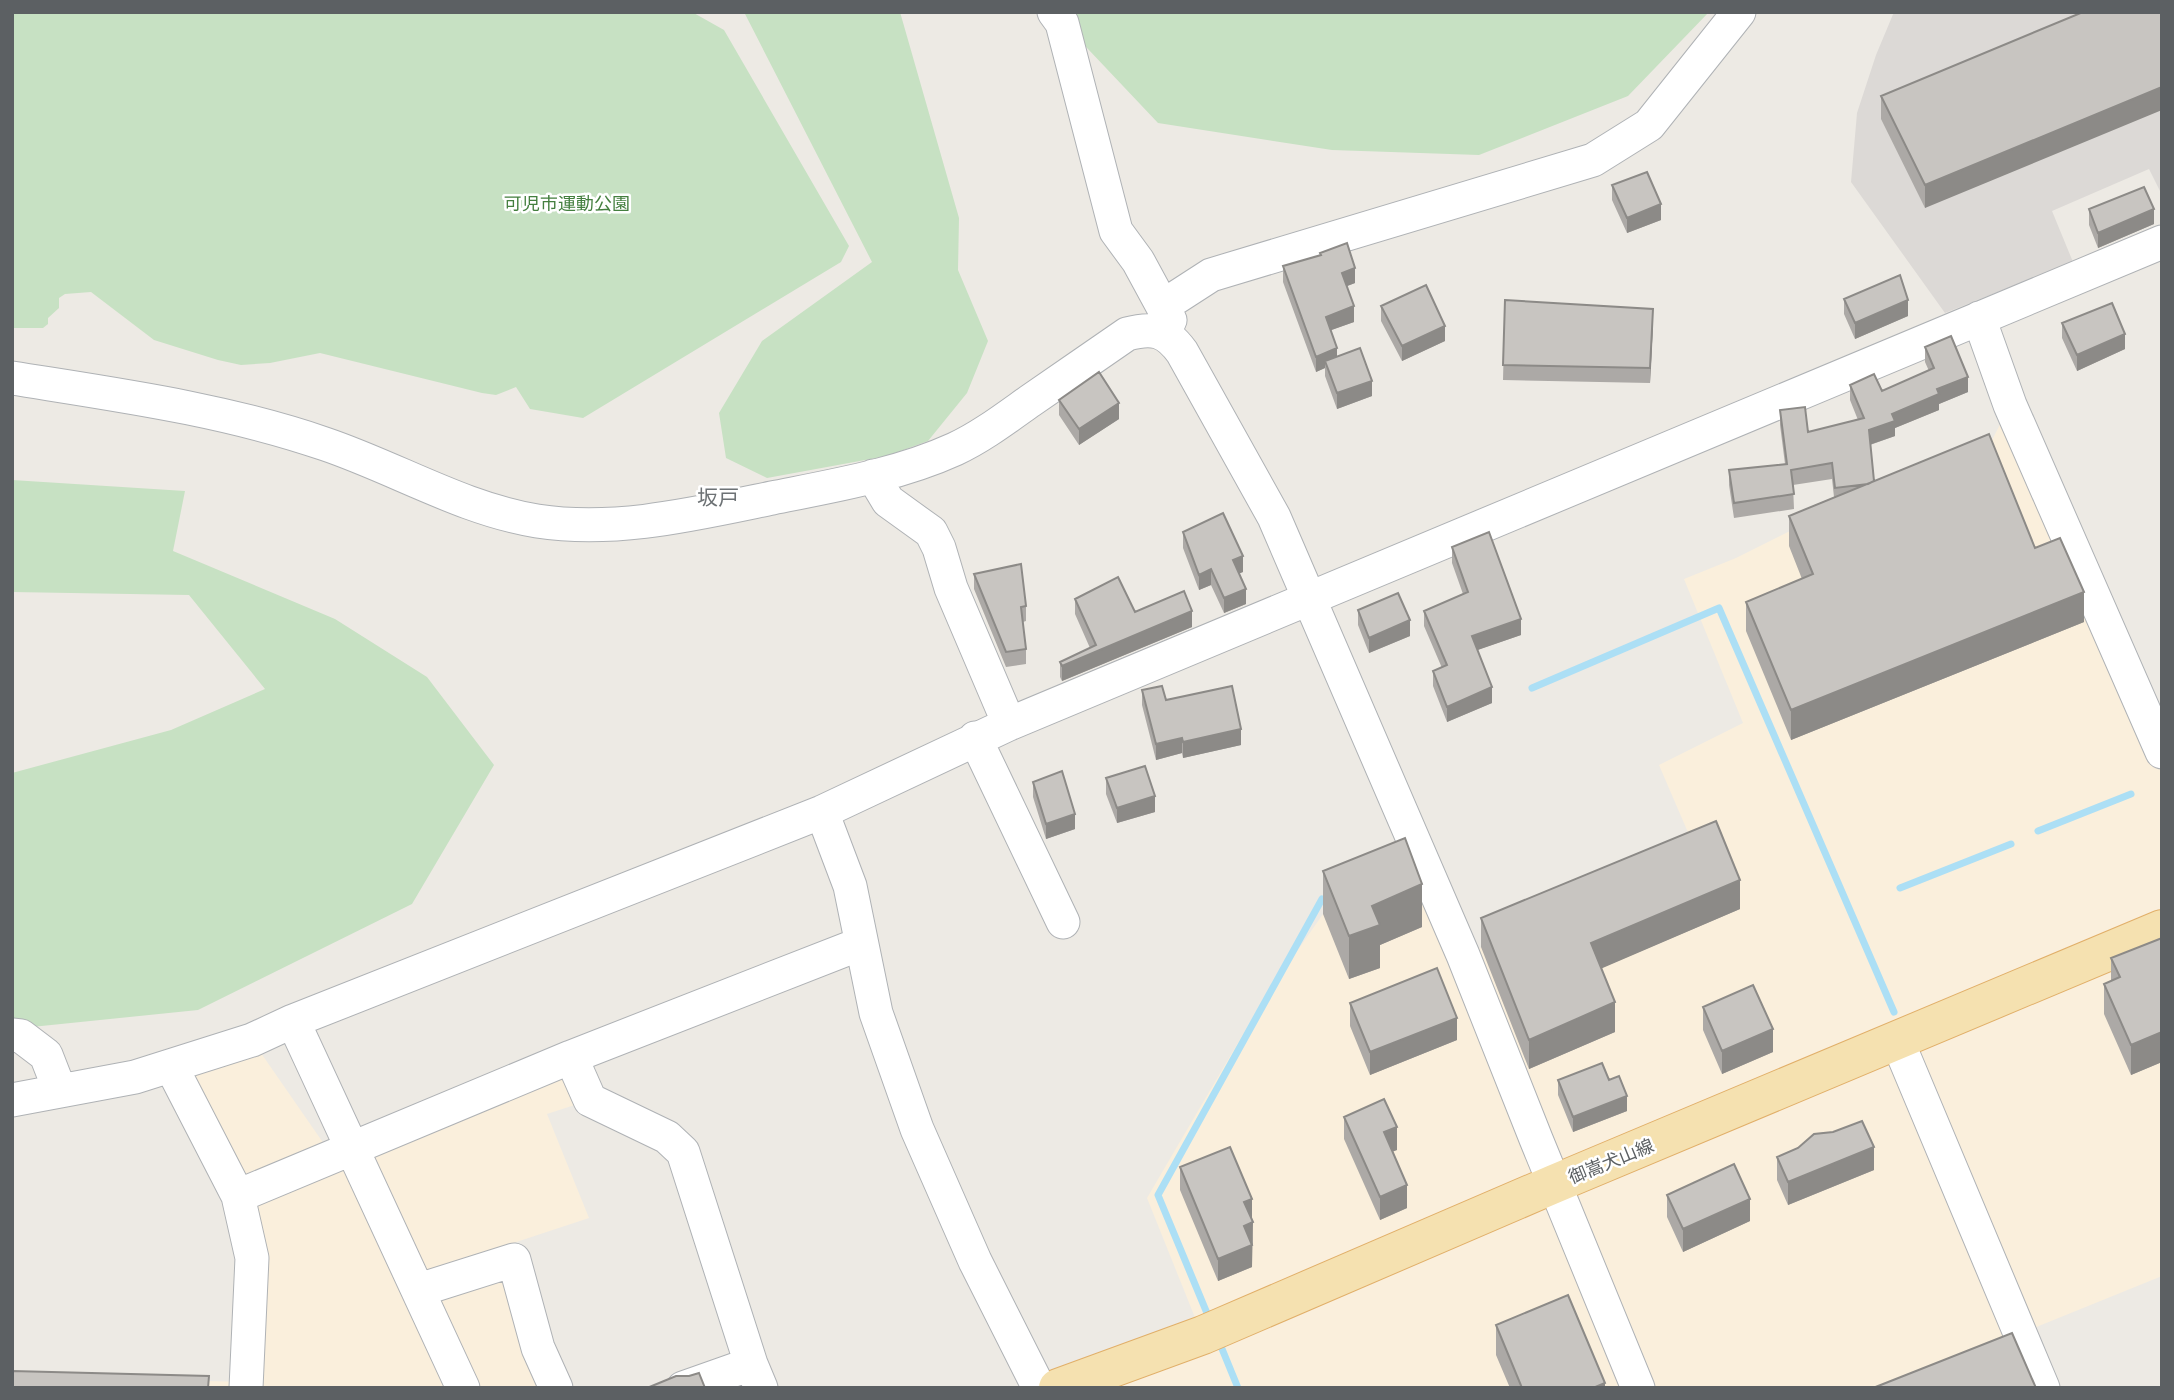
<svg xmlns="http://www.w3.org/2000/svg" width="2174" height="1400" viewBox="0 0 2174 1400" font-family="'Roboto Condensed','Noto Sans JP',sans-serif">
  <rect width="100%" height="100%" fill="#edeae4"/>
  <path fill="#faefdc" d="M 2010,405 L 2162,752 L 2162,1276 L 2007,1339 L 2027,1388 L 1071,1388 L 1202,1335 L 1147,1198 L 1263,1000 L 1323,914 L 1428,872 L 1463,955 L 1699,858 L 1659,765 L 1743,723 L 1684,579 L 1736,558 L 1822,515 L 1989,446 Z
    M 252,1040 L 333,1157 L 571,1057 L 590,1100 L 547,1114 L 589,1218 L 501,1247 L 544,1388 L 12,1388 L 12,1376 L 246,1382 L 252,1258 L 171,1066 Z"/>
  <path fill="#dcd9d6" d="M 1894,12 L 2162,12 L 2162,195 L 2149,169 L 2052,211 L 2073,262 L 1945,313 L 1851,182 L 1857,113 L 1876,55 Z"/>
  <path fill="#c7e1c3" d="M 12,12 L 692,12 L 724,30 L 849,246 L 841,262 L 583,418 L 530,409 L 516,387 L 496,395 L 482,393 L 320,353 L 270,363 L 241,365 L 218,360 L 154,340 L 91,292 L 65,294 L 59,298 L 59,308 L 48,318 L 48,324 L 43,328 L 12,328 Z
    M 744,12 L 900,12 L 959,218 L 958,270 L 988,341 L 967,393 L 928,441 L 887,456 L 767,478 L 726,458 L 719,413 L 762,341 L 872,262 Z
    M 1053,12 L 1709,12 L 1628,96 L 1479,155 L 1332,150 L 1158,123 Z
    M 12,480 L 185,491 L 173,551 L 335,619 L 427,677 L 494,765 L 412,904 L 198,1010 L 12,1029 L 12,773 L 171,730 L 265,689 L 189,595 L 12,592 Z"/>
  <g fill="none" stroke-linecap="round" stroke-linejoin="round">
    <path stroke="#acdff5" stroke-width="7" d="M 1532,688 L 1719,608 L 1894,1012
      M 2038,831 L 2131,794
      M 1900,888 L 2011,844
      M 1209,1318 L 1158,1195 L 1322,899
      M 1218,1339 L 1238,1388"/>
    <g stroke="#afb2b5" stroke-width="35">
      <path id="minor" d="M 1054,12 L 1062,23 L 1116,231 L 1138,261 L 1170,320 L 1168,324
        M 1163,306 L 1211,275 L 1593,160 L 1649,125 L 1739,12
        M 1979,318 L 2010,405 L 2162,752
        M 12,378 C 118,395 223,409 325,444 C 396,468 463,509 537,521 C 616,533 694,514 772,498 C 832,486 898,475 955,449 C 981,437 1006,418 1030,401 C 1062,379 1095,356 1127,334 C 1153,327 1166,330 1182,352 L 1274,517 L 1463,955 L 1536,1139 L 1638,1388
        M 873,476 L 888,501 L 931,532 L 939,548 L 951,588 L 1009,724
        M 975,738 L 1063,922
        M 822,812 L 850,886 L 876,1013 L 917,1129 L 975,1261 L 1039,1388
        M 293,1021 L 463,1388
        M 12,1035 L 21,1036 L 46,1055 L 60,1091
        M 1897,1040 L 2043,1388
        M 571,1057 L 590,1100 L 667,1137 L 683,1152 L 751,1364 L 761,1388
        M 171,1066 L 238,1196 L 252,1258 L 246,1388
        M 12,1100 L 135,1077 L 252,1040 L 293,1021 L 822,812 L 1009,724 L 2162,242
        M 238,1196 L 571,1057 L 860,944
        M 419,1290 L 514,1260 L 538,1348 L 556,1388
        M 683,1388 L 751,1364"/>
    </g>
    <g stroke="#e1af69" stroke-width="40">
      <path id="major" d="M 1058,1388 L 1203,1335 L 1554,1184 L 2162,929"/>
    </g>
    <use href="#minor" stroke="#fff" stroke-width="33"/>
    <use href="#major" stroke="#f5e1b0" stroke-width="38"/>
  </g>
  <path fill="#aca9a6" d="M 2083,12 L 1925,208 L 1881,119 L 1881,96 Z
    M 1612,185 L 1661,220 L 1627,233 L 1612,200 Z
    M 2089,209 L 2154,224 L 2098,248 L 2089,225 Z
    M 1320,253 L 1355,283 L 1347,286 L 1354,322 L 1331,330 L 1337,357 L 1372,396 L 1337,409 L 1325,376 L 1325,368 L 1316,372 L 1283,282 L 1283,266 L 1320,255 Z
    M 1844,299 L 1908,316 L 1855,339 L 1844,314 Z
    M 1505,300 L 1653,324 L 1650,383 L 1503,380 Z
    M 1381,306 L 1445,341 L 1402,361 L 1381,321 Z
    M 2062,323 L 2125,349 L 2077,371 L 2062,338 Z
    M 1925,347 L 1968,392 L 1939,404 L 1939,410 L 1895,428 L 1895,436 L 1870,445 L 1874,481 L 2035,548 L 2084,622 L 1791,740 L 1746,631 L 1746,602 L 1802,579 L 1789,546 L 1789,516 L 1834,497 L 1832,479 L 1793,485 L 1794,509 L 1734,518 L 1729,485 L 1729,470 L 1785,464 L 1780,425 L 1780,410 L 1808,432 L 1858,420 L 1850,400 L 1850,385 L 1882,391 L 1929,371 L 1925,362 Z
    M 1059,400 L 1119,419 L 1079,445 L 1059,415 Z
    M 1183,532 L 1243,572 L 1239,573 L 1246,604 L 1224,613 L 1211,585 L 1199,590 L 1183,548 Z
    M 1452,547 L 1521,635 L 1477,650 L 1492,703 L 1447,722 L 1433,686 L 1433,671 L 1442,668 L 1424,626 L 1424,611 L 1463,594 L 1452,563 Z
    M 974,574 L 1026,606 L 1026,621 L 1023,622 L 1026,649 L 1026,664 L 1006,667 L 974,589 Z
    M 1075,599 L 1135,612 L 1192,627 L 1062,681 L 1060,677 L 1060,662 L 1090,648 L 1075,614 Z
    M 1358,610 L 1410,636 L 1369,653 L 1358,625 Z
    M 1142,690 L 1166,700 L 1241,745 L 1183,758 L 1182,753 L 1156,760 L 1142,705 Z
    M 1106,778 L 1155,812 L 1117,823 L 1106,794 Z
    M 1033,782 L 1075,829 L 1046,839 L 1033,797 Z
    M 1323,871 L 1422,927 L 1380,945 L 1380,968 L 1349,979 L 1323,914 Z
    M 1740,909 L 1601,968 L 1615,1032 L 1529,1069 L 1481,947 L 1481,918 Z
    M 2162,938 L 2162,1062 L 2131,1075 L 2104,1014 L 2104,984 L 2111,981 L 2111,958 Z
    M 1350,1003 L 1457,1040 L 1370,1075 L 1350,1026 Z
    M 1703,1007 L 1773,1052 L 1722,1074 L 1703,1030 Z
    M 1558,1080 L 1609,1080 L 1627,1111 L 1573,1132 L 1558,1095 Z
    M 1344,1117 L 1397,1150 L 1392,1151 L 1407,1208 L 1380,1220 L 1344,1139 Z
    M 1833,1132 L 1874,1170 L 1788,1205 L 1777,1180 L 1777,1157 Z
    M 1180,1167 L 1252,1219 L 1253,1245 L 1252,1245 L 1252,1267 L 1218,1281 L 1180,1190 Z
    M 1667,1195 L 1750,1221 L 1683,1252 L 1667,1217 Z
    M 1496,1325 L 1605,1388 L 1510,1388 L 1496,1355 Z"/>
  <path fill="#8c8a87" d="M 2162,87 L 2162,110 L 1925,208 L 1925,185 Z
    M 1661,204 L 1661,220 L 1627,233 L 1627,218 Z
    M 2154,209 L 2154,224 L 2098,248 L 2098,233 Z
    M 1355,268 L 1355,283 L 1342,288 L 1342,273 Z
    M 1908,300 L 1908,316 L 1855,339 L 1855,323 Z
    M 1354,306 L 1354,322 L 1326,332 L 1326,317 Z
    M 1653,309 L 1653,324 L 1650,383 L 1650,368 Z
    M 1445,326 L 1445,341 L 1402,361 L 1402,346 Z
    M 2125,334 L 2125,349 L 2077,371 L 2077,355 Z
    M 1337,348 L 1337,363 L 1325,361 L 1325,368 L 1316,372 L 1316,357 Z
    M 1968,377 L 1968,392 L 1939,404 L 1939,410 L 1895,428 L 1895,436 L 1869,445 L 1869,430 L 1892,414 L 1937,389 Z
    M 1372,381 L 1372,396 L 1337,409 L 1337,393 Z
    M 1119,403 L 1119,419 L 1079,445 L 1079,429 Z
    M 1243,556 L 1243,572 L 1233,576 L 1233,560 Z
    M 1211,569 L 1211,585 L 1199,590 L 1199,575 Z
    M 1246,589 L 1246,604 L 1224,613 L 1224,598 Z
    M 2084,592 L 2084,622 L 1791,740 L 1791,710 Z
    M 1192,611 L 1192,627 L 1062,681 L 1062,666 Z
    M 1521,619 L 1521,635 L 1472,652 L 1472,636 Z
    M 1410,620 L 1410,636 L 1369,653 L 1369,638 Z
    M 1492,687 L 1492,703 L 1447,722 L 1447,707 Z
    M 1241,729 L 1241,745 L 1183,758 L 1183,742 Z
    M 1182,738 L 1182,753 L 1156,760 L 1156,744 Z
    M 1155,796 L 1155,812 L 1117,823 L 1117,808 Z
    M 1075,814 L 1075,829 L 1046,839 L 1046,824 Z
    M 1740,880 L 1740,909 L 1591,973 L 1591,943 Z
    M 1422,884 L 1422,927 L 1380,945 L 1380,968 L 1349,979 L 1349,936 L 1372,906 Z
    M 1615,1002 L 1615,1032 L 1529,1069 L 1529,1040 Z
    M 1457,1018 L 1457,1040 L 1370,1075 L 1370,1052 Z
    M 1773,1029 L 1773,1052 L 1722,1074 L 1722,1051 Z
    M 2162,1032 L 2162,1062 L 2131,1075 L 2131,1045 Z
    M 1627,1096 L 1627,1111 L 1573,1132 L 1573,1117 Z
    M 1397,1127 L 1397,1150 L 1384,1155 L 1384,1132 Z
    M 1874,1147 L 1874,1170 L 1788,1205 L 1788,1182 Z
    M 1407,1185 L 1407,1208 L 1380,1220 L 1380,1197 Z
    M 1252,1199 L 1252,1222 L 1244,1202 Z
    M 1750,1199 L 1750,1221 L 1683,1252 L 1683,1229 Z
    M 1253,1222 L 1252,1267 L 1218,1281 L 1218,1259 L 1244,1226 Z
    M 1605,1383 L 1605,1388 L 1593,1388 Z"/>
  <path fill="#c8c5c1" stroke="#8c8a87" stroke-width="2" d="M 2083,12 L 2162,12 L 2162,87 L 1925,185 L 1881,96 Z
    M 1647,172 L 1661,204 L 1627,218 L 1612,185 Z
    M 2144,187 L 2154,209 L 2098,233 L 2089,209 Z
    M 1347,243 L 1355,268 L 1342,273 L 1354,306 L 1326,317 L 1337,348 L 1316,357 L 1283,266 L 1321,255 L 1320,253 Z
    M 1900,275 L 1908,300 L 1855,323 L 1844,299 Z
    M 1426,285 L 1445,326 L 1402,346 L 1381,306 Z
    M 1505,300 L 1653,309 L 1650,368 L 1503,365 Z
    M 2112,303 L 2125,334 L 2077,355 L 2062,323 Z
    M 1951,336 L 1968,377 L 1937,389 L 1939,394 L 1892,414 L 1895,421 L 1869,430 L 1874,481 L 1868,484 L 1835,488 L 1832,463 L 1791,470 L 1794,494 L 1734,503 L 1729,470 L 1787,464 L 1780,410 L 1805,407 L 1808,432 L 1864,418 L 1850,385 L 1874,374 L 1882,391 L 1934,368 L 1925,347 Z
    M 1360,348 L 1372,381 L 1337,393 L 1325,361 Z
    M 1099,372 L 1119,403 L 1079,429 L 1059,400 Z
    M 1989,434 L 2035,548 L 2060,538 L 2084,592 L 1791,710 L 1746,602 L 1813,574 L 1789,516 Z
    M 1223,513 L 1243,556 L 1233,560 L 1246,589 L 1224,598 L 1211,569 L 1199,575 L 1183,532 Z
    M 1489,532 L 1521,619 L 1472,636 L 1492,687 L 1447,707 L 1433,671 L 1447,665 L 1424,611 L 1468,592 L 1452,547 Z
    M 1021,564 L 1026,606 L 1021,607 L 1026,649 L 1006,652 L 974,574 Z
    M 1118,577 L 1135,612 L 1184,591 L 1192,611 L 1062,666 L 1060,662 L 1096,645 L 1075,599 Z
    M 1398,593 L 1410,620 L 1369,638 L 1358,610 Z
    M 1162,686 L 1166,700 L 1232,686 L 1241,729 L 1183,742 L 1182,738 L 1156,744 L 1142,690 Z
    M 1145,766 L 1155,796 L 1117,808 L 1106,778 Z
    M 1062,771 L 1075,814 L 1046,824 L 1033,782 Z
    M 1716,821 L 1740,880 L 1591,943 L 1615,1002 L 1529,1040 L 1481,918 Z
    M 1405,838 L 1422,884 L 1372,906 L 1380,925 L 1349,936 L 1323,871 Z
    M 2162,938 L 2162,1032 L 2131,1045 L 2104,984 L 2120,977 L 2111,958 Z
    M 1437,968 L 1457,1018 L 1370,1052 L 1350,1003 Z
    M 1753,985 L 1773,1029 L 1722,1051 L 1703,1007 Z
    M 1602,1063 L 1609,1080 L 1619,1076 L 1627,1096 L 1573,1117 L 1558,1080 Z
    M 1384,1099 L 1397,1127 L 1384,1132 L 1407,1185 L 1380,1197 L 1344,1117 Z
    M 1862,1121 L 1874,1147 L 1788,1182 L 1777,1157 L 1798,1148 L 1814,1134 L 1833,1132 Z
    M 1230,1147 L 1252,1199 L 1244,1202 L 1253,1222 L 1244,1226 L 1252,1245 L 1218,1259 L 1180,1167 Z
    M 1734,1164 L 1750,1199 L 1683,1229 L 1667,1195 Z
    M 1568,1295 L 1605,1383 L 1593,1388 L 1522,1388 L 1496,1325 Z
    M 2012,1333 L 2036,1388 L 1873,1388 Z
    M 12,1371 L 209,1376 L 208,1388 L 12,1388 Z
    M 699,1373 L 705,1388 L 647,1388 L 676,1376 L 689,1376 Z"/>
  <g text-anchor="middle" dominant-baseline="central" stroke-width="5" stroke-linejoin="round" paint-order="stroke">
    <g font-size="18" fill="#447f3f" stroke="#fff">
      <text x="567" y="203">可児市運動公園</text>
    </g>
    <g font-size="18" fill="#5c6063" stroke="#fff">
      <text transform="translate(1611 1161) rotate(-22)">御嵩犬山線</text>
    </g>
    <g font-size="21" fill="#6d7275" stroke="#fff">
      <text x="718" y="498">坂戸</text>
    </g>
  </g>
  <rect width="2174" height="1400" fill="none" stroke="#5c6063" stroke-width="28"/>
</svg>
